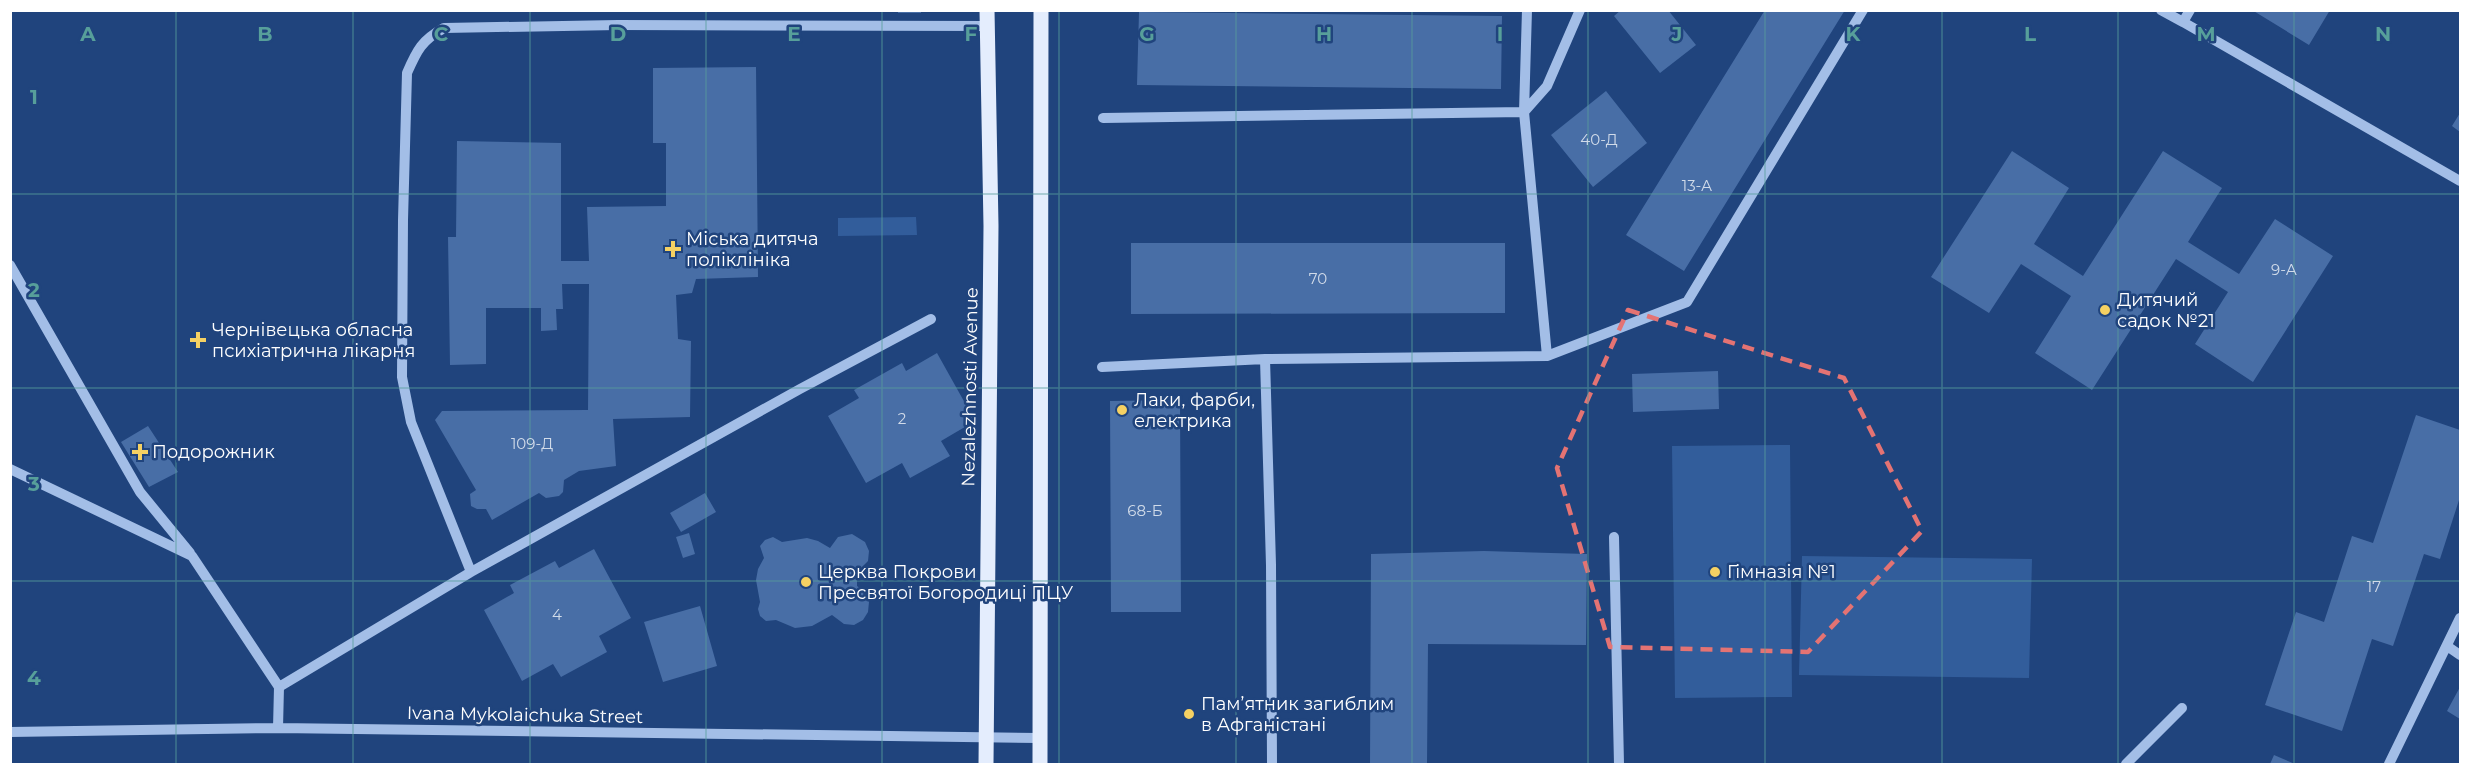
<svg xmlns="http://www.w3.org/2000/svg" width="2471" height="775" viewBox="0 0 2471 775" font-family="Montserrat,sans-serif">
  <rect width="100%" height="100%" fill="#20447d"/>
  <path fill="#325d9b" d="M 916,217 L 917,235 L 838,236 L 838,218 Z
    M 1790,445 L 1792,697 L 1675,698 L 1672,446 Z
    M 1802,556 L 2032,559 L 2029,678 L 1799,675 Z"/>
  <path fill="#486ea6" d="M 898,10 L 921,10 L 921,13 L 898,13 Z
    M 1621,10 L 1668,10 L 1696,45 L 1660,73 L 1614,16 Z
    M 1765,10 L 1845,10 L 1684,271 L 1626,235 Z
    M 2252,10 L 2330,10 L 2309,45 Z
    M 1139,12 L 1502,16 L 1501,89 L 1137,85 Z
    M 756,67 L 758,277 L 696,279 L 692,293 L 676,295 L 678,339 L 691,341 L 690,417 L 613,419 L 616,466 L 579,471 L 564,480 L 563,492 L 559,496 L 546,498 L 539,493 L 492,520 L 486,509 L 477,509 L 471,506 L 470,494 L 476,490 L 435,420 L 442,411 L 588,410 L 589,284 L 562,284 L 563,309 L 556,309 L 557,330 L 541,331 L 541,308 L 486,308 L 486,364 L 450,365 L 448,237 L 456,237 L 457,141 L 561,143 L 561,261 L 589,261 L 587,207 L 666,206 L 666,143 L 653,143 L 653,68 Z
    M 1606,91 L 1647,143 L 1593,187 L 1551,135 Z
    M 2460,113 L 2460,132 L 2452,126 Z
    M 2012,151 L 2069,188 L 2034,244 L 2083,276 L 2163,151 L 2222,188 L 2188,242 L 2239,274 L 2275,219 L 2333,256 L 2253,382 L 2195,344 L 2228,292 L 2176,259 L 2092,390 L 2035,353 L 2071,296 L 2021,264 L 1989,313 L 1931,277 Z
    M 1131,243 L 1505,243 L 1505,313 L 1131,314 Z
    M 937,353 L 975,421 L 941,441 L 950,456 L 910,478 L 902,463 L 866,483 L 828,416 L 859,398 L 854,390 L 902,363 L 906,371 Z
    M 1718,371 L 1719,409 L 1633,412 L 1632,374 Z
    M 1180,400 L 1181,612 L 1111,612 L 1110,401 Z
    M 2416,415 L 2460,430 L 2460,497 L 2440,559 L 2424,554 L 2393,646 L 2372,639 L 2342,731 L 2265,705 L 2296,612 L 2324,622 L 2352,536 L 2373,543 Z
    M 148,426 L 178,472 L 149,487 L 121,442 Z
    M 705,493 L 716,512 L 681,532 L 670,513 Z
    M 689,533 L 695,554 L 683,558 L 676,537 Z
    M 852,534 L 865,542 L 869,551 L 868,561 L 857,572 L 857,586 L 866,593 L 869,602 L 868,612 L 863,620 L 854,625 L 844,624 L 832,615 L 812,626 L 795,628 L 776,620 L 766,621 L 760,616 L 758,609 L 760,602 L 756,580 L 758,569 L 764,558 L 760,546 L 765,540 L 773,537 L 782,542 L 807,538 L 818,541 L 830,548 L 838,537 Z
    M 594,549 L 631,618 L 599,636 L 607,652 L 561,677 L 553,664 L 522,681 L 484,610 L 514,593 L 510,585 L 555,561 L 559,568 Z
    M 1484,551 L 1587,554 L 1586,645 L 1428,644 L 1427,764 L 1370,764 L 1371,554 Z
    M 700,606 L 717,666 L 663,682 L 644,622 Z
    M 2460,687 L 2460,719 L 2447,711 Z
    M 2274,755 L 2295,764 L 2270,764 Z"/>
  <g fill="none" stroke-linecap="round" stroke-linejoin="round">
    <path stroke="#a3bee7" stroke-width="10" d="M 1527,10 L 1524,112 L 1547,356
      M 2161,10 L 2183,22 L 2190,10
      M 2183,22 L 2460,181
      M 1103,118 L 1524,112 L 1547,86 L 1580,10
      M 10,265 L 140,492 L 190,553
      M 1265,359 L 1271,565 L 1272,764
      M 1102,367 L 1265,359 L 1547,356 L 1687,302 L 1863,10
      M 10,469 L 192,556 L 279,687 L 278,728
      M 1614,537 L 1619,764
      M 471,572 L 411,422 L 402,377 L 403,220 L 407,73 C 417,50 422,40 444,28 L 618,25 L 987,26
      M 2447,646 L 2460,655
      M 279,687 L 471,572 L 800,389 L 931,319
      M 10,732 L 278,728 L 1039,738
      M 2126,764 L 2182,708
      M 2389,764 L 2460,618"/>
    <path stroke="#e4edfd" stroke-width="15" d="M 986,764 L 991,226 L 987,10
      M 1040,764 L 1041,10"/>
  </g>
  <path fill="none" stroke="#e47373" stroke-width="4.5" stroke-dasharray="12 8" stroke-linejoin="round" d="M 1628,310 L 1844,378 L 1922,531 L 1808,652 L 1610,647 L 1557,468 Z"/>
  <path fill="none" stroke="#579f9a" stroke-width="1.5" stroke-opacity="0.55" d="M 176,10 L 176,764M 353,10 L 353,764M 530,10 L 530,764M 706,10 L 706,764M 882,10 L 882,764M 1059,10 L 1059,764M 1236,10 L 1236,764M 1412,10 L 1412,764M 1588,10 L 1588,764M 1765,10 L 1765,764M 1942,10 L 1942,764M 2118,10 L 2118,764M 2294,10 L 2294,764M 10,194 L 2460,194M 10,388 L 2460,388M 10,581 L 2460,581"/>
  <g fill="#f5d163" stroke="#20447d" stroke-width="2">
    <path d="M670 240h6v6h6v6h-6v6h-6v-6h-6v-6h6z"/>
    <circle cx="2105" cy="310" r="6"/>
    <path d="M195 331h6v6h6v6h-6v6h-6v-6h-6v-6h6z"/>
    <circle cx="1122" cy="410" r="6"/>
    <path d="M137 443h6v6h6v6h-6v6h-6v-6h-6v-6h6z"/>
    <circle cx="1715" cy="572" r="6"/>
    <circle cx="806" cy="582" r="6"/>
    <circle cx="1189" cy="714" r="6"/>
  </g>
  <g text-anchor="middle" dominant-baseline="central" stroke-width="5" stroke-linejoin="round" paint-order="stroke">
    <g font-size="15" fill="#d1dbe9">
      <text x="1599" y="139">40-Д</text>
      <text x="1697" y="185">13-А</text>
      <text x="2284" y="269">9-А</text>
      <text x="1318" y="278">70</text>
      <text x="902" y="418">2</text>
      <text x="532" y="443">109-Д</text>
      <text x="1145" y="510">68-Б</text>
      <text x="2374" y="586">17</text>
      <text x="557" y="614">4</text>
    </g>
    <g font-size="18" fill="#fff" stroke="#20447d" text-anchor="start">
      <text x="686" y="239">Міська дитяча<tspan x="686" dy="21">поліклініка</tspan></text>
      <text x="2117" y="300">Дитячий<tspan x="2117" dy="21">садок №21</tspan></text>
      <text x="212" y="330">Чернівецька обласна<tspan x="212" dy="21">психіатрична лікарня</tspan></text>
      <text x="1134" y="400">Лаки, фарби,<tspan x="1134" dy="21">електрика</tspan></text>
      <text x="152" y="452">Подорожник</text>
      <text x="818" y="572">Церква Покрови<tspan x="818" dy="21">Пресвятої Богородиці ПЦУ</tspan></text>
      <text x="1727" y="572">Гімназія №1</text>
      <text x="1201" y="704">Пам’ятник загиблим<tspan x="1201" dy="21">в Афганістані</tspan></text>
    </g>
    <g font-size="18" fill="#fff" stroke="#20447d">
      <text transform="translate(970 387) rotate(-89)">Nezalezhnosti Avenue</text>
      <text transform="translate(525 715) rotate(1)">Ivana Mykolaichuka Street</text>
    </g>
  </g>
  <g font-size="20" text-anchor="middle" font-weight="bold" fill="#579f9a" stroke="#20447d" stroke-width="5" stroke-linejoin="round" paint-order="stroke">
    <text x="88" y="41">A</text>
    <text x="265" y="41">B</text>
    <text x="441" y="41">C</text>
    <text x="618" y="41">D</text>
    <text x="794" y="41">E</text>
    <text x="971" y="41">F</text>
    <text x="1147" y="41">G</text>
    <text x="1324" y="41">H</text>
    <text x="1500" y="41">I</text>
    <text x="1677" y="41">J</text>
    <text x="1853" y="41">K</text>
    <text x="2030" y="41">L</text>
    <text x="2206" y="41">M</text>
    <text x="2383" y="41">N</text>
    <text x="34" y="104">1</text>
    <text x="34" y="297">2</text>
    <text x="34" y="491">3</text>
    <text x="34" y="685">4</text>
  </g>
  <rect width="2471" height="775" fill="none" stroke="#ffffff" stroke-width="24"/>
</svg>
